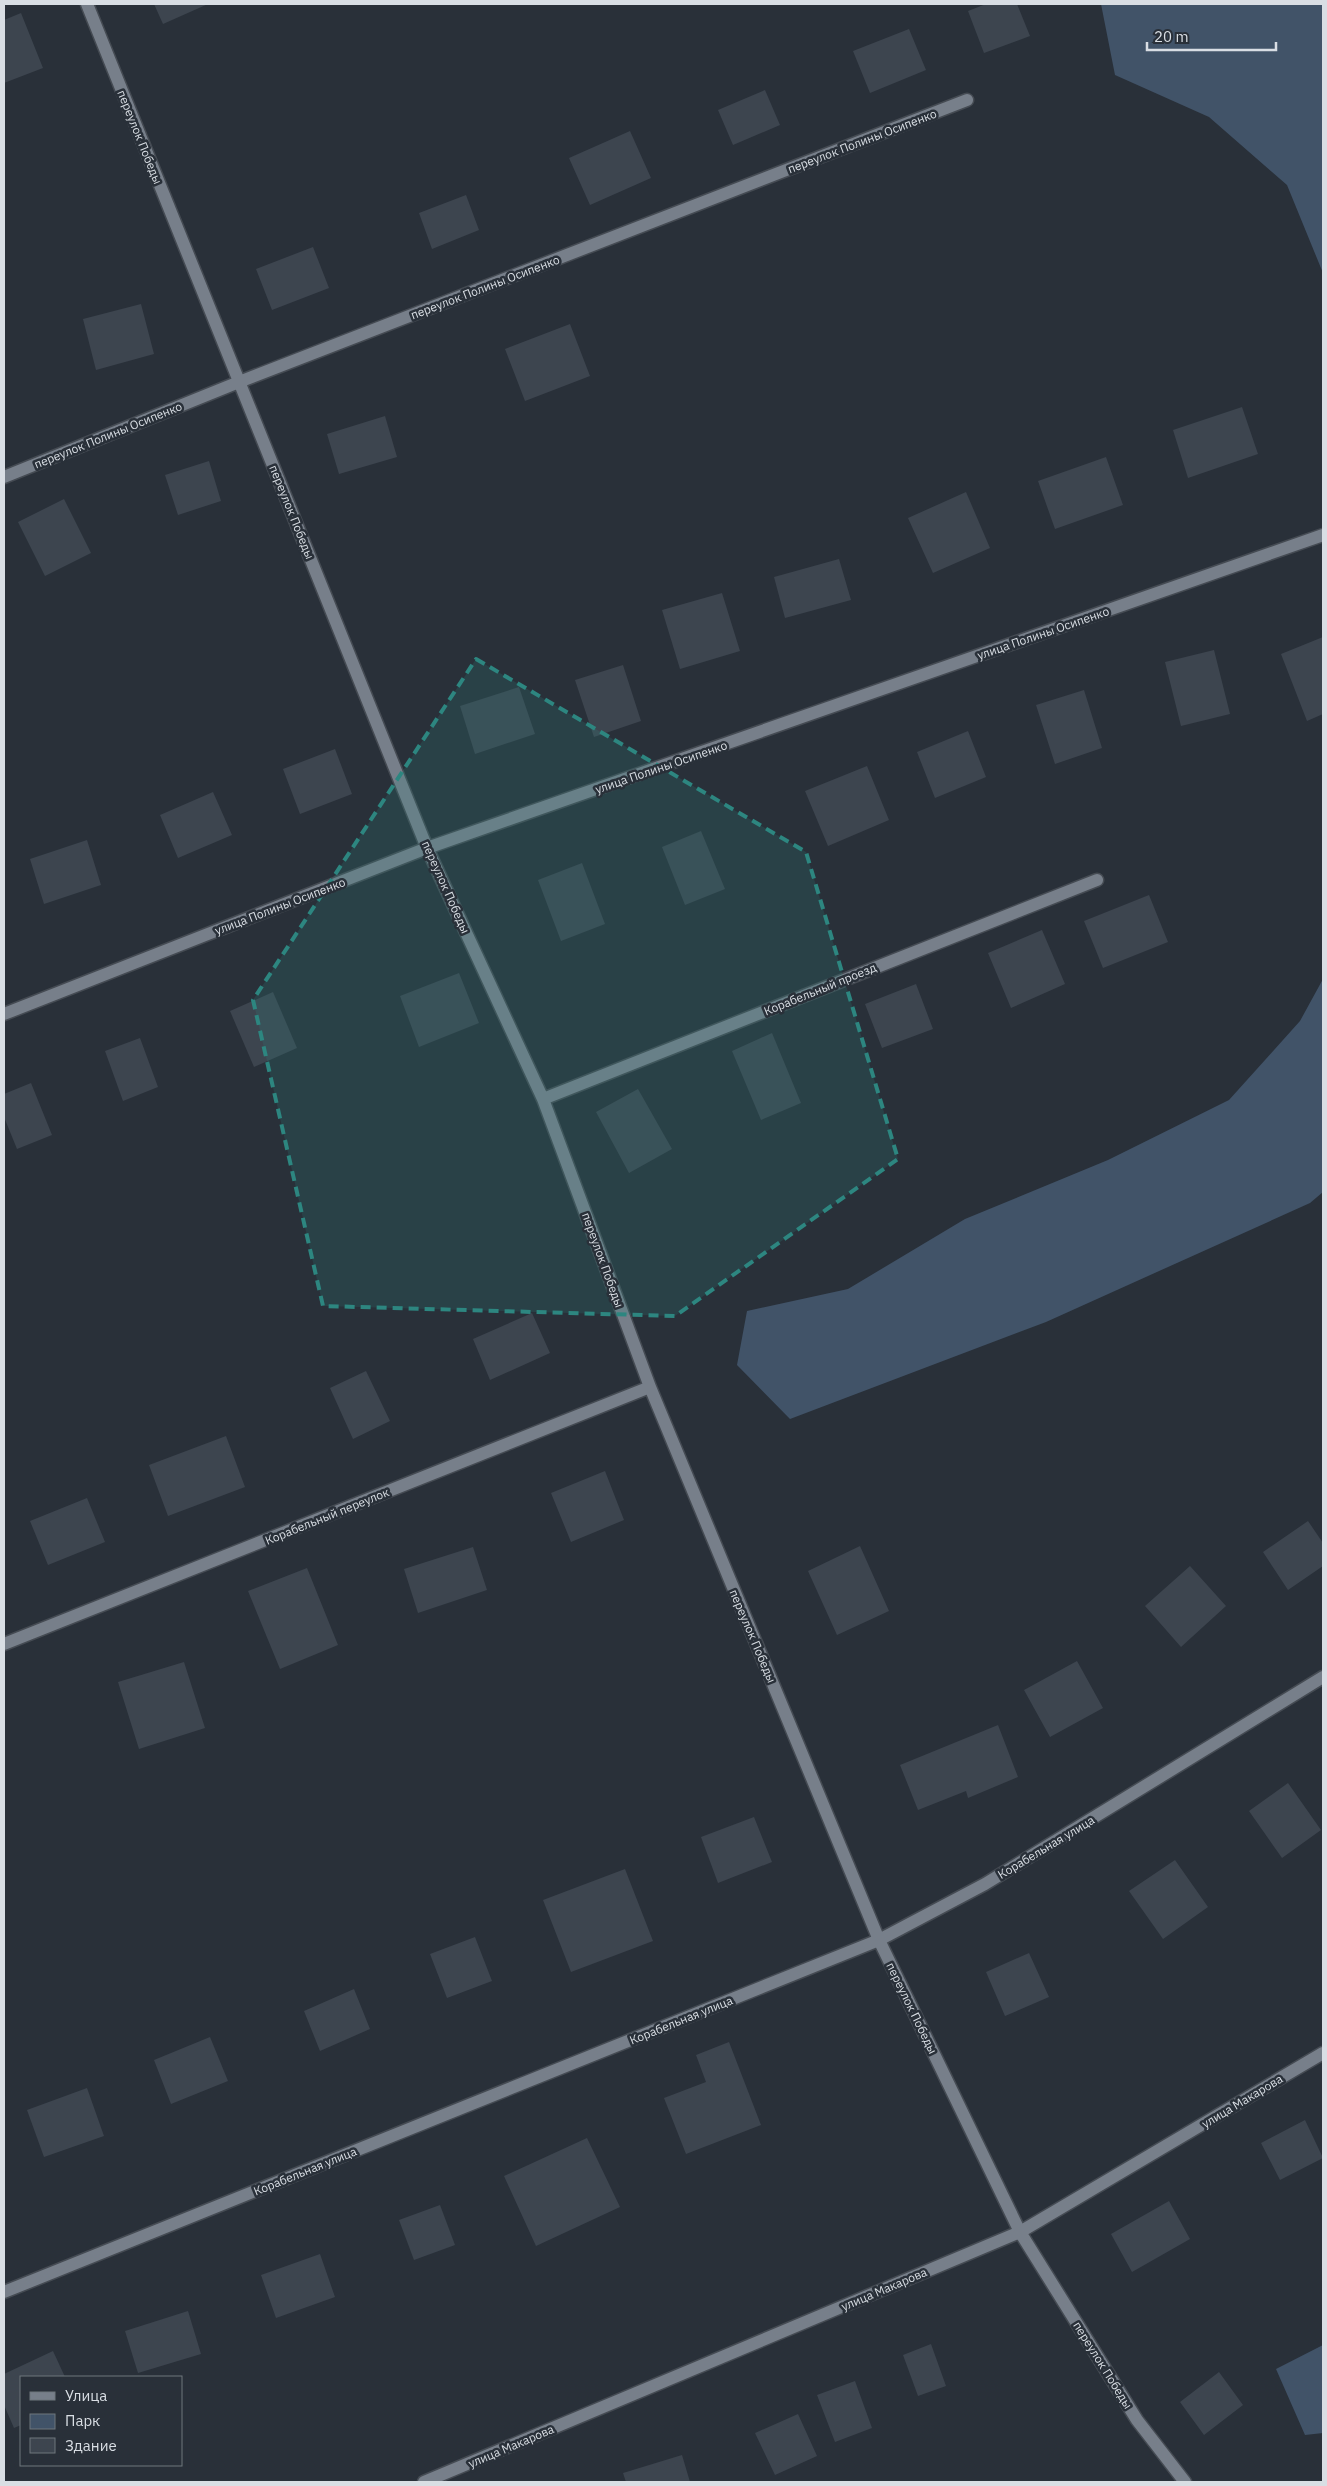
<svg xmlns="http://www.w3.org/2000/svg" width="1327" height="2486" viewBox="0 0 1327 2486" font-family="'IBM Plex Sans',sans-serif">
  <rect width="100%" height="100%" fill="#293039"/>
  <path fill="#415368" d="M 1101,4 L 1323,4 L 1323,273 L 1287,185 L 1209,117 L 1115,75 Z
    M 1323,979 L 1323,1192 L 1310,1203 L 1046,1322 L 790,1419 L 737,1365 L 747,1311 L 848,1289 L 965,1219 L 1108,1160 L 1229,1100 L 1300,1021 Z
    M 1323,2345 L 1323,2433 L 1305,2435 L 1276,2369 Z"/>
  <path fill="#3d454f" d="M 154,4 L 208,4 L 163,24 Z
    M 986,4 L 1017,4 L 1030,36 L 984,53 L 968,11 Z
    M 21,13 L 43,68 L 4,83 L 4,20 Z
    M 909,29 L 926,70 L 870,93 L 853,51 Z
    M 765,90 L 780,125 L 733,145 L 718,110 Z
    M 630,131 L 651,178 L 590,205 L 569,158 Z
    M 466,195 L 479,230 L 432,249 L 419,213 Z
    M 313,247 L 329,288 L 272,310 L 256,269 Z
    M 141,304 L 154,354 L 96,370 L 83,319 Z
    M 570,324 L 590,376 L 525,401 L 505,349 Z
    M 1242,407 L 1258,454 L 1188,478 L 1173,430 Z
    M 385,416 L 397,457 L 339,474 L 327,434 Z
    M 1106,457 L 1123,505 L 1055,529 L 1038,481 Z
    M 209,461 L 221,501 L 178,515 L 165,475 Z
    M 966,492 L 990,548 L 933,573 L 908,518 Z
    M 64,499 L 91,553 L 45,576 L 18,522 Z
    M 839,559 L 851,600 L 785,618 L 774,577 Z
    M 722,593 L 740,651 L 680,669 L 662,610 Z
    M 1323,637 L 1323,714 L 1307,721 L 1281,654 Z
    M 1214,650 L 1230,714 L 1181,726 L 1165,662 Z
    M 623,665 L 641,721 L 594,737 L 575,680 Z
    M 519,687 L 535,734 L 475,754 L 460,706 Z
    M 1084,690 L 1102,748 L 1055,764 L 1036,705 Z
    M 968,731 L 986,777 L 935,798 L 917,752 Z
    M 335,749 L 352,794 L 300,814 L 283,769 Z
    M 867,766 L 889,820 L 828,846 L 805,791 Z
    M 213,792 L 232,835 L 178,858 L 160,815 Z
    M 701,831 L 725,889 L 685,905 L 662,847 Z
    M 87,840 L 101,885 L 44,904 L 30,859 Z
    M 582,863 L 605,924 L 561,941 L 538,880 Z
    M 1149,895 L 1168,942 L 1103,968 L 1084,921 Z
    M 1042,930 L 1065,984 L 1011,1008 L 988,953 Z
    M 459,973 L 479,1023 L 419,1047 L 400,996 Z
    M 916,984 L 933,1029 L 882,1048 L 865,1004 Z
    M 273,992 L 297,1048 L 254,1067 L 230,1011 Z
    M 772,1033 L 801,1103 L 761,1120 L 732,1051 Z
    M 140,1038 L 158,1087 L 123,1101 L 105,1051 Z
    M 31,1083 L 52,1135 L 17,1149 L 4,1117 L 4,1094 Z
    M 638,1089 L 672,1149 L 629,1173 L 596,1112 Z
    M 532,1313 L 550,1353 L 490,1380 L 473,1339 Z
    M 366,1371 L 390,1421 L 353,1439 L 330,1388 Z
    M 226,1436 L 245,1487 L 168,1516 L 149,1465 Z
    M 605,1471 L 624,1520 L 571,1542 L 551,1493 Z
    M 87,1498 L 105,1542 L 48,1565 L 30,1521 Z
    M 1308,1521 L 1323,1543 L 1323,1566 L 1288,1590 L 1263,1552 Z
    M 860,1546 L 889,1611 L 837,1635 L 808,1571 Z
    M 473,1547 L 487,1590 L 418,1613 L 404,1569 Z
    M 1190,1566 L 1226,1606 L 1181,1647 L 1145,1606 Z
    M 307,1568 L 338,1645 L 280,1669 L 248,1591 Z
    M 1077,1661 L 1103,1708 L 1050,1737 L 1024,1690 Z
    M 184,1662 L 205,1728 L 139,1749 L 118,1682 Z
    M 998,1725 L 1018,1777 L 968,1798 L 966,1791 L 918,1810 L 900,1765 Z
    M 1288,1783 L 1321,1830 L 1282,1858 L 1249,1811 Z
    M 754,1817 L 772,1862 L 718,1883 L 701,1837 Z
    M 1175,1860 L 1208,1907 L 1163,1939 L 1129,1891 Z
    M 625,1869 L 653,1941 L 571,1972 L 543,1900 Z
    M 475,1937 L 492,1981 L 447,1998 L 430,1954 Z
    M 1029,1953 L 1049,1997 L 1005,2016 L 986,1972 Z
    M 354,1989 L 370,2029 L 320,2051 L 304,2011 Z
    M 210,2037 L 228,2081 L 171,2104 L 154,2060 Z
    M 729,2042 L 761,2125 L 686,2154 L 664,2098 L 706,2082 L 696,2055 Z
    M 87,2088 L 104,2136 L 44,2157 L 27,2110 Z
    M 1305,2120 L 1323,2158 L 1280,2180 L 1261,2143 Z
    M 587,2138 L 620,2207 L 536,2246 L 504,2176 Z
    M 1169,2201 L 1190,2239 L 1132,2272 L 1111,2234 Z
    M 440,2205 L 455,2245 L 414,2260 L 399,2220 Z
    M 320,2254 L 335,2297 L 276,2318 L 261,2275 Z
    M 188,2311 L 201,2354 L 138,2373 L 125,2331 Z
    M 931,2344 L 946,2386 L 918,2396 L 903,2355 Z
    M 53,2351 L 65,2377 L 21,2377 L 21,2425 L 14,2428 L 4,2405 L 4,2374 Z
    M 1219,2372 L 1243,2405 L 1204,2435 L 1180,2402 Z
    M 855,2381 L 872,2428 L 835,2442 L 817,2395 Z
    M 798,2414 L 817,2456 L 775,2475 L 755,2433 Z
    M 682,2455 L 690,2482 L 626,2482 L 623,2473 Z"/>
  <g fill="none" stroke-linecap="round" stroke-linejoin="round">
    <g stroke="#454b53" stroke-width="15">
      <path id="street" d="M 87,4 L 427,848 L 543,1099 L 650,1387 L 879,1940 L 1020,2232 L 1137,2420 L 1185,2482
        M 4,477 L 239,382 L 967,100
        M 4,1014 L 427,848 L 1323,535
        M 543,1099 L 1097,880
        M 4,1644 L 650,1387
        M 4,2292 L 879,1940 L 985,1884 L 1323,1677
        M 424,2482 L 1020,2232 L 1323,2053"/>
    </g>
    <use href="#street" stroke="#777f8a" stroke-width="12"/>
  </g>
  <path fill="#2d8680" fill-opacity="0.2" stroke="#2d8680" stroke-width="4" stroke-dasharray="10 6" stroke-linejoin="round" d="M 476,659 L 806,852 L 898,1159 L 675,1316 L 323,1306 L 253,1000 Z"/>
  <g text-anchor="middle" dominant-baseline="central" stroke-width="5" stroke-linejoin="round" paint-order="stroke">
    <g font-size="12" fill="#d9dee4" stroke="#293039">
      <text transform="translate(140 137) rotate(68)">переулок Победы</text>
      <text transform="translate(862 141) rotate(-21)">переулок Полины Осипенко</text>
      <text transform="translate(485 287) rotate(-21)">переулок Полины Осипенко</text>
      <text transform="translate(108 435) rotate(-22)">переулок Полины Осипенко</text>
      <text transform="translate(292 512) rotate(68)">переулок Победы</text>
      <text transform="translate(1043 633) rotate(-19)">улица Полины Осипенко</text>
      <text transform="translate(661 767) rotate(-19)">улица Полины Осипенко</text>
      <text transform="translate(446 887) rotate(66)">переулок Победы</text>
      <text transform="translate(280 906) rotate(-21)">улица Полины Осипенко</text>
      <text transform="translate(820 989) rotate(-22)">Корабельный проезд</text>
      <text transform="translate(603 1260) rotate(70)">переулок Победы</text>
      <text transform="translate(327 1516) rotate(-22)">Корабельный переулок</text>
      <text transform="translate(753 1636) rotate(67)">переулок Победы</text>
      <text transform="translate(1046 1847) rotate(-31)">Корабельная улица</text>
      <text transform="translate(912 2008) rotate(64)">переулок Победы</text>
      <text transform="translate(681 2020) rotate(-22)">Корабельная улица</text>
      <text transform="translate(1242 2101) rotate(-31)">улица Макарова</text>
      <text transform="translate(305 2171) rotate(-22)">Корабельная улица</text>
      <text transform="translate(884 2289) rotate(-23)">улица Макарова</text>
      <text transform="translate(1103 2365) rotate(58)">переулок Победы</text>
      <text transform="translate(511 2446) rotate(-23)">улица Макарова</text>
    </g>
  </g>
  <rect width="1327" height="2486" fill="none" stroke="#d9dee4" stroke-width="10"/>
  <rect x="20" y="2376" width="162" height="90" fill="#293039" stroke="#6f767d"/>
  <rect x="30" y="2392" width="25" height="8" fill="#777f8a" stroke="#6f767d"/>
  <text x="65" y="2401" font-size="15" fill="#d9dee4">Улица</text>
  <rect x="30" y="2414" width="25" height="15" fill="#415368" stroke="#6f767d"/>
  <text x="65" y="2426" font-size="15" fill="#d9dee4">Парк</text>
  <rect x="30" y="2438" width="25" height="15" fill="#3d454f" stroke="#6f767d"/>
  <text x="65" y="2451" font-size="15" fill="#d9dee4">Здание</text>
  <path d="M1147 42v8h129v-8" fill="none" stroke="#d9dee4" stroke-width="2.5"/>
  <text x="1154" y="42" font-size="15" fill="#d9dee4" stroke="#293039" stroke-width="4" paint-order="stroke">20 m</text>
</svg>
